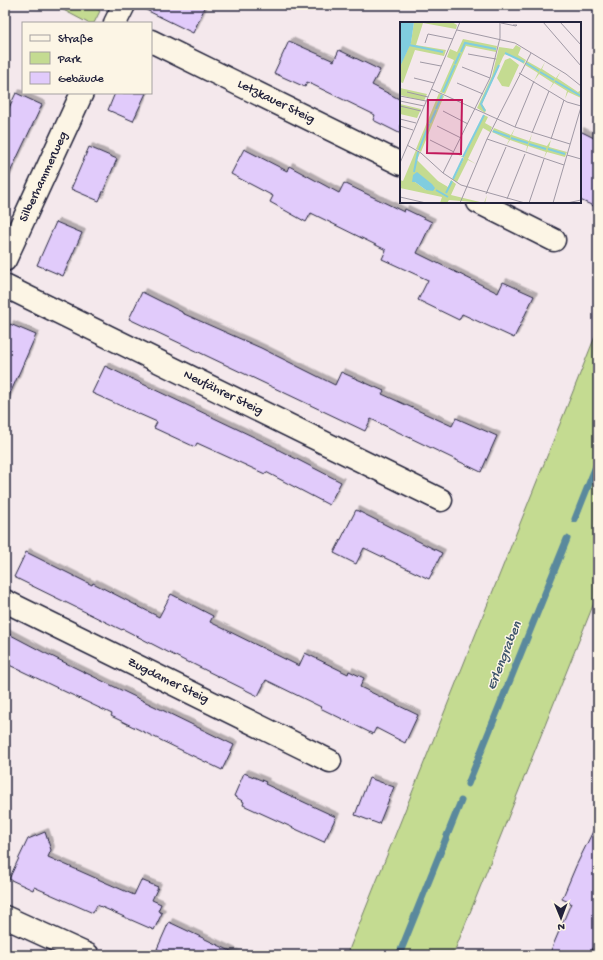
<svg xmlns="http://www.w3.org/2000/svg" width="603" height="960" viewBox="0 0 603 960" font-family="'Gochi Hand',sans-serif">
  <defs>
    <filter id="shadow"><feDropShadow dx="3.5" dy="-3.5" stdDeviation="0" flood-color="#0004"/></filter>
  </defs>
  <rect width="100%" height="100%" fill="#f4e8ec"/>
  <filter id="ink" filterUnits="userSpaceOnUse"><feTurbulence type="fractalNoise" baseFrequency=".025" numOctaves="2"/><feDisplacementMap in="SourceGraphic" scale="8" xChannelSelector="R" yChannelSelector="G"/><feConvolveMatrix kernelMatrix="1 2 1 2 8 2 1 2 1" color-interpolation-filters="sRGB"/></filter>
  <g filter="url(#ink)">
    <path fill="#c4db91" stroke="#737e66" d="M 54,5 L 89,5 L 100,11 L 94,23 L 88,23 Z
      M 598,329 L 598,593 L 453,955 L 347,955 Z"/>
    <g fill="none" stroke-linecap="round" stroke-linejoin="round">
      <path stroke="#5a899d" stroke-width="7" d="M 575,519 L 598,461
        M 468,784 L 567,539
        M 399,955 L 461,801"/>
    </g>
    <path fill="#e1cbfb" stroke="#22223b" filter="url(#shadow)" d="M 136,5 L 206,5 L 193,33 Z
      M 289,41 L 334,61 L 339,50 L 380,70 L 372,85 L 401,100 L 401,134 L 373,120 L 375,115 L 307,82 L 305,87 L 274,73 Z
      M 16,93 L 42,105 L 5,183 L 5,116 Z
      M 115,93 L 146,93 L 133,121 L 108,110 Z
      M 580,131 L 598,140 L 598,208 L 580,200 Z
      M 89,147 L 117,159 L 99,201 L 71,189 Z
      M 244,149 L 287,171 L 289,166 L 339,193 L 344,183 L 404,212 L 405,209 L 432,222 L 417,253 L 498,293 L 503,282 L 534,296 L 514,338 L 462,314 L 459,320 L 418,300 L 428,280 L 382,259 L 386,250 L 311,213 L 306,222 L 270,202 L 273,196 L 231,174 Z
      M 56,222 L 82,233 L 63,276 L 37,265 Z
      M 142,292 L 182,312 L 182,313 L 261,348 L 335,385 L 341,372 L 384,391 L 382,394 L 452,426 L 456,418 L 497,436 L 481,472 L 371,419 L 365,431 L 129,319 Z
      M 10,324 L 36,335 L 5,405 L 5,336 Z
      M 105,366 L 277,448 L 277,449 L 341,482 L 329,505 L 266,472 L 265,474 L 197,443 L 195,447 L 154,428 L 157,422 L 92,393 Z
      M 356,510 L 442,553 L 429,579 L 364,548 L 356,564 L 334,553 Z
      M 26,552 L 92,585 L 93,583 L 159,617 L 171,594 L 213,616 L 210,622 L 299,666 L 305,653 L 348,674 L 349,671 L 364,678 L 360,687 L 418,715 L 405,743 L 376,728 L 373,734 L 320,708 L 321,707 L 266,680 L 258,696 L 189,662 L 189,663 L 123,629 L 122,630 L 14,577 Z
      M 5,632 L 43,652 L 234,745 L 222,770 L 111,716 L 112,714 L 5,663 Z
      M 244,773 L 266,782 L 265,784 L 336,817 L 324,842 L 243,805 L 244,802 L 234,796 Z
      M 369,778 L 394,787 L 379,824 L 355,815 Z
      M 598,821 L 598,937 L 590,955 L 549,955 L 571,903 L 562,899 L 576,866 Z
      M 45,832 L 51,850 L 48,857 L 134,895 L 141,880 L 158,887 L 152,900 L 161,904 L 158,911 L 162,913 L 154,930 L 97,905 L 93,913 L 34,887 L 33,890 L 9,879 L 28,839 Z
      M 169,922 L 239,955 L 169,955 L 157,949 Z"/>
    <g fill="none" stroke-linecap="round" stroke-linejoin="round">
      <g stroke="#22223b" stroke-width="25">
        <path id="minor" d="M 115,23 L 124,5
          M 151,41 L 401,164
          M 478,202 L 554,240
          M 5,260 L 82,93
          M 5,286 L 441,500
          M 5,601 L 330,761
          M 5,917 L 88,955"/>
      </g>
      <use href="#minor" stroke="#fcf5e5" stroke-width="22"/>
    </g>
  </g>
  <g text-anchor="middle" dominant-baseline="central" stroke-width="3" stroke-linejoin="round" paint-order="stroke">
    <g font-size="13" fill="#22223b" stroke="#fcf5e5">
      <text transform="translate(276 102) rotate(26)">Letzkauer Steig</text>
      <text transform="translate(44 177) rotate(-65)">Silberhammerweg</text>
      <text transform="translate(223 393) rotate(26)">Neufährer Steig</text>
      <text transform="translate(168 681) rotate(26)">Zugdamer Steig</text>
    </g>
    <g font-size="14" font-style="italic" fill="#3e556c" stroke="#fcf5e5">
      <text transform="translate(505 656) rotate(-68)">Erlengraben</text>
    </g>
  </g>
  <g transform="translate(400 22)">
    <rect width="181" height="181" fill="#f4e8ec"/>
    <path d="M 14,0 L 52,0 L 57,3 L 56,7 L 23,1 L 16,23 L 46,28 L 44,34 L 15,28 L 3,61 L 0,60 L 0,44 L 11,20 ZM 63,17 L 97,24 L 96,30 L 66,24 L 45,72 L 40,70 L 54,38 L 47,35 L 50,27 L 57,30 ZM 116,23 L 121,26 L 118,33 L 126,38 L 124,42 L 112,34 L 105,32 L 103,35 L 82,82 L 86,88 L 85,91 L 77,86 L 92,54 L 99,25 L 113,27 ZM 110,36 L 119,43 L 109,65 L 102,64 L 97,56 L 105,38 ZM 127,39 L 141,47 L 145,40 L 142,47 L 156,56 L 161,49 L 157,56 L 178,70 L 181,68 L 181,76 L 168,70 L 165,77 L 167,69 L 154,61 L 149,68 L 153,61 L 139,52 L 134,59 L 138,51 L 125,43 ZM 0,66 L 27,72 L 24,79 L 0,73 ZM 39,71 L 44,74 L 21,130 L 16,127 ZM 0,82 L 21,87 L 17,96 L 0,92 ZM 84,93 L 88,95 L 85,101 L 92,105 L 90,110 L 83,106 L 68,137 L 76,142 L 68,138 L 57,160 L 53,158 L 64,136 L 55,131 L 64,135 ZM 94,106 L 111,113 L 115,106 L 112,113 L 129,119 L 132,112 L 130,119 L 147,124 L 151,118 L 149,125 L 167,130 L 165,135 L 147,130 L 144,136 L 146,130 L 128,124 L 126,131 L 127,124 L 110,118 L 106,124 L 109,118 L 92,110 ZM 16,128 L 20,131 L 17,138 L 38,159 L 48,165 L 51,158 L 56,162 L 51,173 L 84,181 L 87,173 L 85,181 L 49,178 L 47,181 L 40,181 L 42,175 L 0,166 L 0,158 L 3,159 ZM 22,155 L 31,162 L 26,168 L 15,160 Z" fill="#c4db91" fill-rule="evenodd"/>
    <path d="M 0,0 L 14,0 L 11,21 L 0,45 ZM 17,150 L 32,162 L 35,166 L 33,169 L 26,168 L 15,160 L 12,160 L 13,153 Z" fill="#80cddf"/>
    <path fill="none" stroke="#80cddf" stroke-width="2" d="M 9,23 L 43,30M 61,30 L 65,21 L 96,27M 105,31 L 124,40M 126,41 L 139,49M 55,42 L 60,31M 140,50 L 154,58M 155,59 L 181,74M 43,70 L 55,43M 36,87 L 42,73M 85,89 L 81,82 L 99,43M 30,101 L 36,88M 93,109 L 110,115M 111,116 L 128,121M 129,122 L 146,127M 148,127 L 165,132M 19,128 L 29,102M 63,135 L 84,93M 14,150 L 18,130M 53,157 L 63,136M 36,168 L 48,175M 46,171 L 52,159"/>
    <path fill="none" stroke="#a099a5" stroke-width="1" d="M 143,0 L 181,44M 160,0 L 181,23M 101,1 L 116,4 L 117,3 L 113,3M 57,8 L 115,21 L 166,52 L 181,64M 25,21 L 28,12 L 53,17M 68,32 L 96,37M 20,40 L 41,44M 62,45 L 90,56M 119,51 L 167,80 L 181,84M 14,56 L 34,61M 57,61 L 83,72M 31,67 L 115,105 L 170,122M 7,70 L 28,75M 0,74 L 26,79M 0,79 L 24,84M 0,84 L 21,89M 43,89 L 68,102M 0,97 L 16,101M 0,104 L 13,108M 37,104 L 61,116M 115,105 L 134,59M 132,111 L 149,69M 87,117 L 164,143M 151,117 L 164,78M 30,118 L 54,130M 7,123 L 21,131 L 43,151 L 61,163 L 125,181M 167,133 L 181,137M 0,141 L 60,0M 43,151 L 90,56 L 100,16 L 100,0M 86,172 L 106,125M 0,175 L 26,181M 107,177 L 125,132M 60,181 L 87,117 L 131,31M 129,181 L 144,137M 153,181 L 181,85M 167,181 L 181,178"/>
    <path fill="#c2185b" fill-opacity="0.15" stroke="#c2185b" stroke-width="2" d="M 28,78 L 62,78 L 61,132 L 27,131 Z"/>
    <rect width="181" height="181" fill="none" stroke="#22223b" stroke-width="2"/>
  </g>
  <rect width="603" height="960" fill="none" stroke="#fcf5e5" stroke-width="20"/>
  <rect x="10" y="10" width="583" height="940" fill="none" stroke="#22223b" stroke-width="1.5" filter="url(#ink)"/>
  <rect x="22" y="22" width="130" height="72" fill="#fcf5e5" stroke="#a5a1a1"/>
  <rect x="30" y="35" width="20" height="6" fill="#fcf5e5" stroke="#a5a1a1"/>
  <text x="58" y="42" font-size="12" fill="#22223b">Straße</text>
  <rect x="30" y="52" width="20" height="12" fill="#c4db91" stroke="#a5a1a1"/>
  <text x="58" y="62" font-size="12" fill="#22223b">Park</text>
  <rect x="30" y="72" width="20" height="12" fill="#e1cbfb" stroke="#a5a1a1"/>
  <text x="58" y="82" font-size="12" fill="#22223b">Gebäude</text>
  <g transform="translate(561 918) rotate(179)" stroke="#fcf5e5" stroke-width="3" paint-order="stroke">
  <path d="M0-3L7 15L0 10L-7 15Z" fill="#22223b"/>
  <text y="-6" font-size="11" font-weight="bold" text-anchor="middle" fill="#22223b">N</text>
  </g>
</svg>
